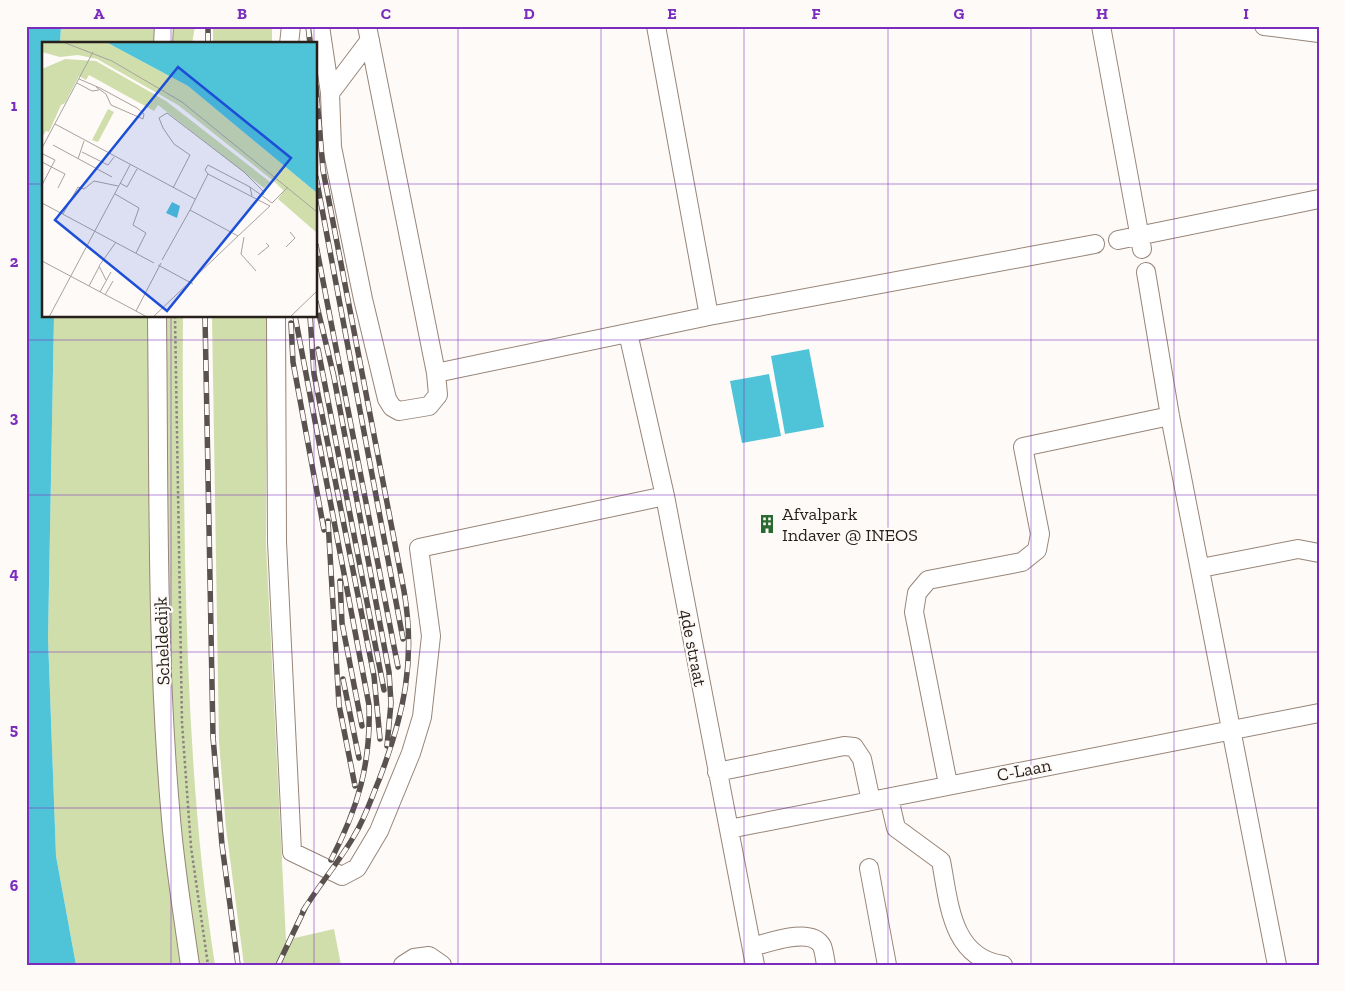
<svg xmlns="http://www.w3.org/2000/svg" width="1345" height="991" viewBox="0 0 1345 991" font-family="'Zilla Slab',serif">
  <rect width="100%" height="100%" fill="#fefaf7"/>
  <path fill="#d0deab" d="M 61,26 L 195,26 L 192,44 L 60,44 Z
    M 213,26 L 272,26 L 272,44 L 213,44 Z
    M 54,316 L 183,316 C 182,397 184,477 185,558 C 188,695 194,830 215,965 L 76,965 L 56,856 L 48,638 Z
    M 212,316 L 267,316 L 266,544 L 286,940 L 334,929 L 341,965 L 244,965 L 226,828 L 219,742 Z"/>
  <path fill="#4fc3d7" d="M 26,26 L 61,26 L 60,44 L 44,44 L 44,316 L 54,316 L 48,638 L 56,856 L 76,965 L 26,965 Z
    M 809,349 L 824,427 L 785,434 L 771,356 Z
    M 769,374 L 781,436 L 742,443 L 730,381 Z"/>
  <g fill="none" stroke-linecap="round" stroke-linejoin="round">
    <g stroke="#978579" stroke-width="20">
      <path id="minor" d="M 320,26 L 330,93 L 370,40
        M 367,26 L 436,373 L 709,316
        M 656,26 L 709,316 L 1095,244
        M 1101,26 L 1142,249
        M 1264,26 L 1319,33
        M 163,44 L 164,26
        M 289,44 L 291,26
        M 330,93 L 332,147 L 363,299 L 387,399 L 392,407 L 399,411 L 429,406 L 438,395 L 436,373
        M 1118,240 L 1319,199
        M 1146,272 L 1170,416 L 1277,965
        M 157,316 C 159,483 156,652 171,819 C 175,867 183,916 190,965
        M 276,316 L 277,542 L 292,852 L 342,876 L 357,868 L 379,831 L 411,753 L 422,717 L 431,636 L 419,548 L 665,496
        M 628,333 L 665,496 L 755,965
        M 1201,568 L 1298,549 L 1319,553
        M 717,772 L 844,746 L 854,747 L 862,759 L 871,801
        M 948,784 L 914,612 L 917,593 L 928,580 L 1022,562 L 1037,550 L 1040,534 L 1023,447 L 1170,416
        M 889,798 L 896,828 L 941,861 C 949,902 951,958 1003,965
        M 729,829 L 1319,713
        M 869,868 L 887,965
        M 752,947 C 768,943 811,926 822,946 C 824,951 825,959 826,965
        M 403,965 L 414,958 L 429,956 L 442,965"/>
    </g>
    <path stroke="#8a837f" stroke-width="2.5" stroke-dasharray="2.5 2.5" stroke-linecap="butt" d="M 175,316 L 182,723 L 191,847 L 208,965"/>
    <use href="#minor" stroke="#fff" stroke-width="18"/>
    <g stroke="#59524e" stroke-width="5.5">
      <path id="rail" d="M 308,26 L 310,44
        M 208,44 L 208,26
        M 316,177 L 403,639
        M 316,245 L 398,667
        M 316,302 L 334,377
        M 205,316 L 213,737 L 222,845 L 238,965
        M 295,316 L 369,705 C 371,764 358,808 331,860
        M 310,316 L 314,374 L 374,676 L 380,739
        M 291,323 L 293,362 L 324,530
        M 318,349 L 384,690
        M 333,372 L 389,672 L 391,703 L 387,746
        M 328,521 L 339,705 L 355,786
        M 340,581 L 342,623 L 362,726
        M 343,679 L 359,758
        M 303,911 C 319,885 339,862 354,836 C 365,818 371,799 379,780 C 404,714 416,661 404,591 L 323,170 L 316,86
        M 278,965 L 306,906"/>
    </g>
    <use href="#rail" stroke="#fefaf7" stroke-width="4" stroke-dasharray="11" stroke-linecap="butt"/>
  </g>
  <path fill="none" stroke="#7b2cbf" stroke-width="1" stroke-opacity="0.55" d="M 171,26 L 171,44M 314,26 L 314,44M 458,26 L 458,965M 601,26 L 601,965M 744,26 L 744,965M 888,26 L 888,965M 1031,26 L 1031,965M 1174,26 L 1174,965M 26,184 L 44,184M 316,184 L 1319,184M 171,316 L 171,965M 314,316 L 314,965M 26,340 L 1319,340M 26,495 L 1319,495M 26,652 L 1319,652M 26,808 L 1319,808"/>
  <defs>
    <g id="building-bare" transform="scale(1.5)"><path d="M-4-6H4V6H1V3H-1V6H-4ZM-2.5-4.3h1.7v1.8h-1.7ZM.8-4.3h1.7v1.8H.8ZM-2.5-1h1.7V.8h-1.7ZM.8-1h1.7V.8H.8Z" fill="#296932" stroke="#fefaf7" stroke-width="2.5" paint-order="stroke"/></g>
  </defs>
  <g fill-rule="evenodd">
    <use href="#building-bare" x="767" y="524"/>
  </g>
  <g text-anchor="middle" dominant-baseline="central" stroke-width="4.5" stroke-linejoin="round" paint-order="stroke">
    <g font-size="18" fill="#271f1a" stroke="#fefaf7" text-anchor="start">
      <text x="782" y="514">Afvalpark<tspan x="782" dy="21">Indaver @ INEOS</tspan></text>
    </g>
    <g font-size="18" fill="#271f1a" stroke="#fefaf7">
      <text transform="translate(162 641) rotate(-92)">Scheldedijk</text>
      <text transform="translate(693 648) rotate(79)">4de straat</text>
      <text transform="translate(1024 770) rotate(-11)">C-Laan</text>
    </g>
  </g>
  <g transform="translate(42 42)">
    <rect width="275" height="275" fill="#fefaf7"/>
    <path d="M 0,0 L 64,0 L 146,44 L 275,151 L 275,191 L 236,157 L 242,149 L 234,141 L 136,63 L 55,17 L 36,13 L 18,15 L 0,10 ZM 23,17 L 54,19 L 124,59 L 228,140 L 222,146 L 116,63 L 112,69 L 47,33 L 44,38 L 37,34 L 23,61 L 19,63 L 7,90 L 4,89 L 0,95 L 0,27 ZM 66,67 L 72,70 L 56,100 L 50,98 Z" fill="#d0deab"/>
    <path d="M 64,0 L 275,0 L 275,151 L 146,44 ZM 130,160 L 138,164 L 135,176 L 124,171 Z" fill="#4fc3d7"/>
    <path fill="none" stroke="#4fc3d7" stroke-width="2.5" d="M 252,0 L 275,17"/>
    <path fill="none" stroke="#a8a29f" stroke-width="1" d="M 21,0 L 70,19 L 140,60 L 275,170M 37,37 L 58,46 L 95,66 L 102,72 L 101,77 L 69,63 L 64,52 L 54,45M 35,41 L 50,49 L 57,48M 13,82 L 153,157M 11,103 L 70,135M 0,106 L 51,10M 40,110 L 66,123 L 72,115M 36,117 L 42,99M 0,120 L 23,132 L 16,146M 166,132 L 163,128 L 166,123 L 208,145M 78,141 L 85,145 L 95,127M 0,143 L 13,118 L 1,112M 131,146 L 148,113 L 132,102 L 121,86 L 117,76 L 125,71 L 202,130 L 222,150 L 221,153M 73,152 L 97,166 L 91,183 L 104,191 L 94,211M 210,154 L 208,145 L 230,161M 0,161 L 112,221M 230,161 L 246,145M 148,168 L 166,132 L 228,164 L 196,194M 21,172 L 36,145 L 42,147 L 52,139 L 76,144M 202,195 L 199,212 L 214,229M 244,205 L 253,196 L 248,190M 216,213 L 227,204 L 224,201M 0,219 L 94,269M 116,223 L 151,242M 64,238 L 57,224 L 74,200M 47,244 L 57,225M 58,250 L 69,230M 63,253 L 71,239M 7,275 L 88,123M 105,275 L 94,269 L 119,221M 111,275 L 196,194 L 148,168 L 120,218M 248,275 L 275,249"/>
    <path fill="#1d4ed8" fill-opacity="0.15" stroke="#1d4ed8" stroke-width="2.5" d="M 136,25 L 249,116 L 125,269 L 13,178 Z"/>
    <rect width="275" height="275" fill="none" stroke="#271f1a" stroke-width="2.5"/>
  </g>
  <rect width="1345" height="991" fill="none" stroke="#fefaf7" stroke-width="55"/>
  <rect x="28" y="28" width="1290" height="936" fill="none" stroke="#7b2cbf" stroke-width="2"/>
  <g font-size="16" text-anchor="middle" font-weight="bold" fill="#7b2cbf">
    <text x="99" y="19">A</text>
    <text x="242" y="19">B</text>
    <text x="386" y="19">C</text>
    <text x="529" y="19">D</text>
    <text x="672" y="19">E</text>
    <text x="816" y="19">F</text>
    <text x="959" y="19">G</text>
    <text x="1102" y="19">H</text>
    <text x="1246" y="19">I</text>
    <text x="14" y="111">1</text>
    <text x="14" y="267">2</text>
    <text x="14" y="423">3</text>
    <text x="14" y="579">4</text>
    <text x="14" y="735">5</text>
    <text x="14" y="891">6</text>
  </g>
</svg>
